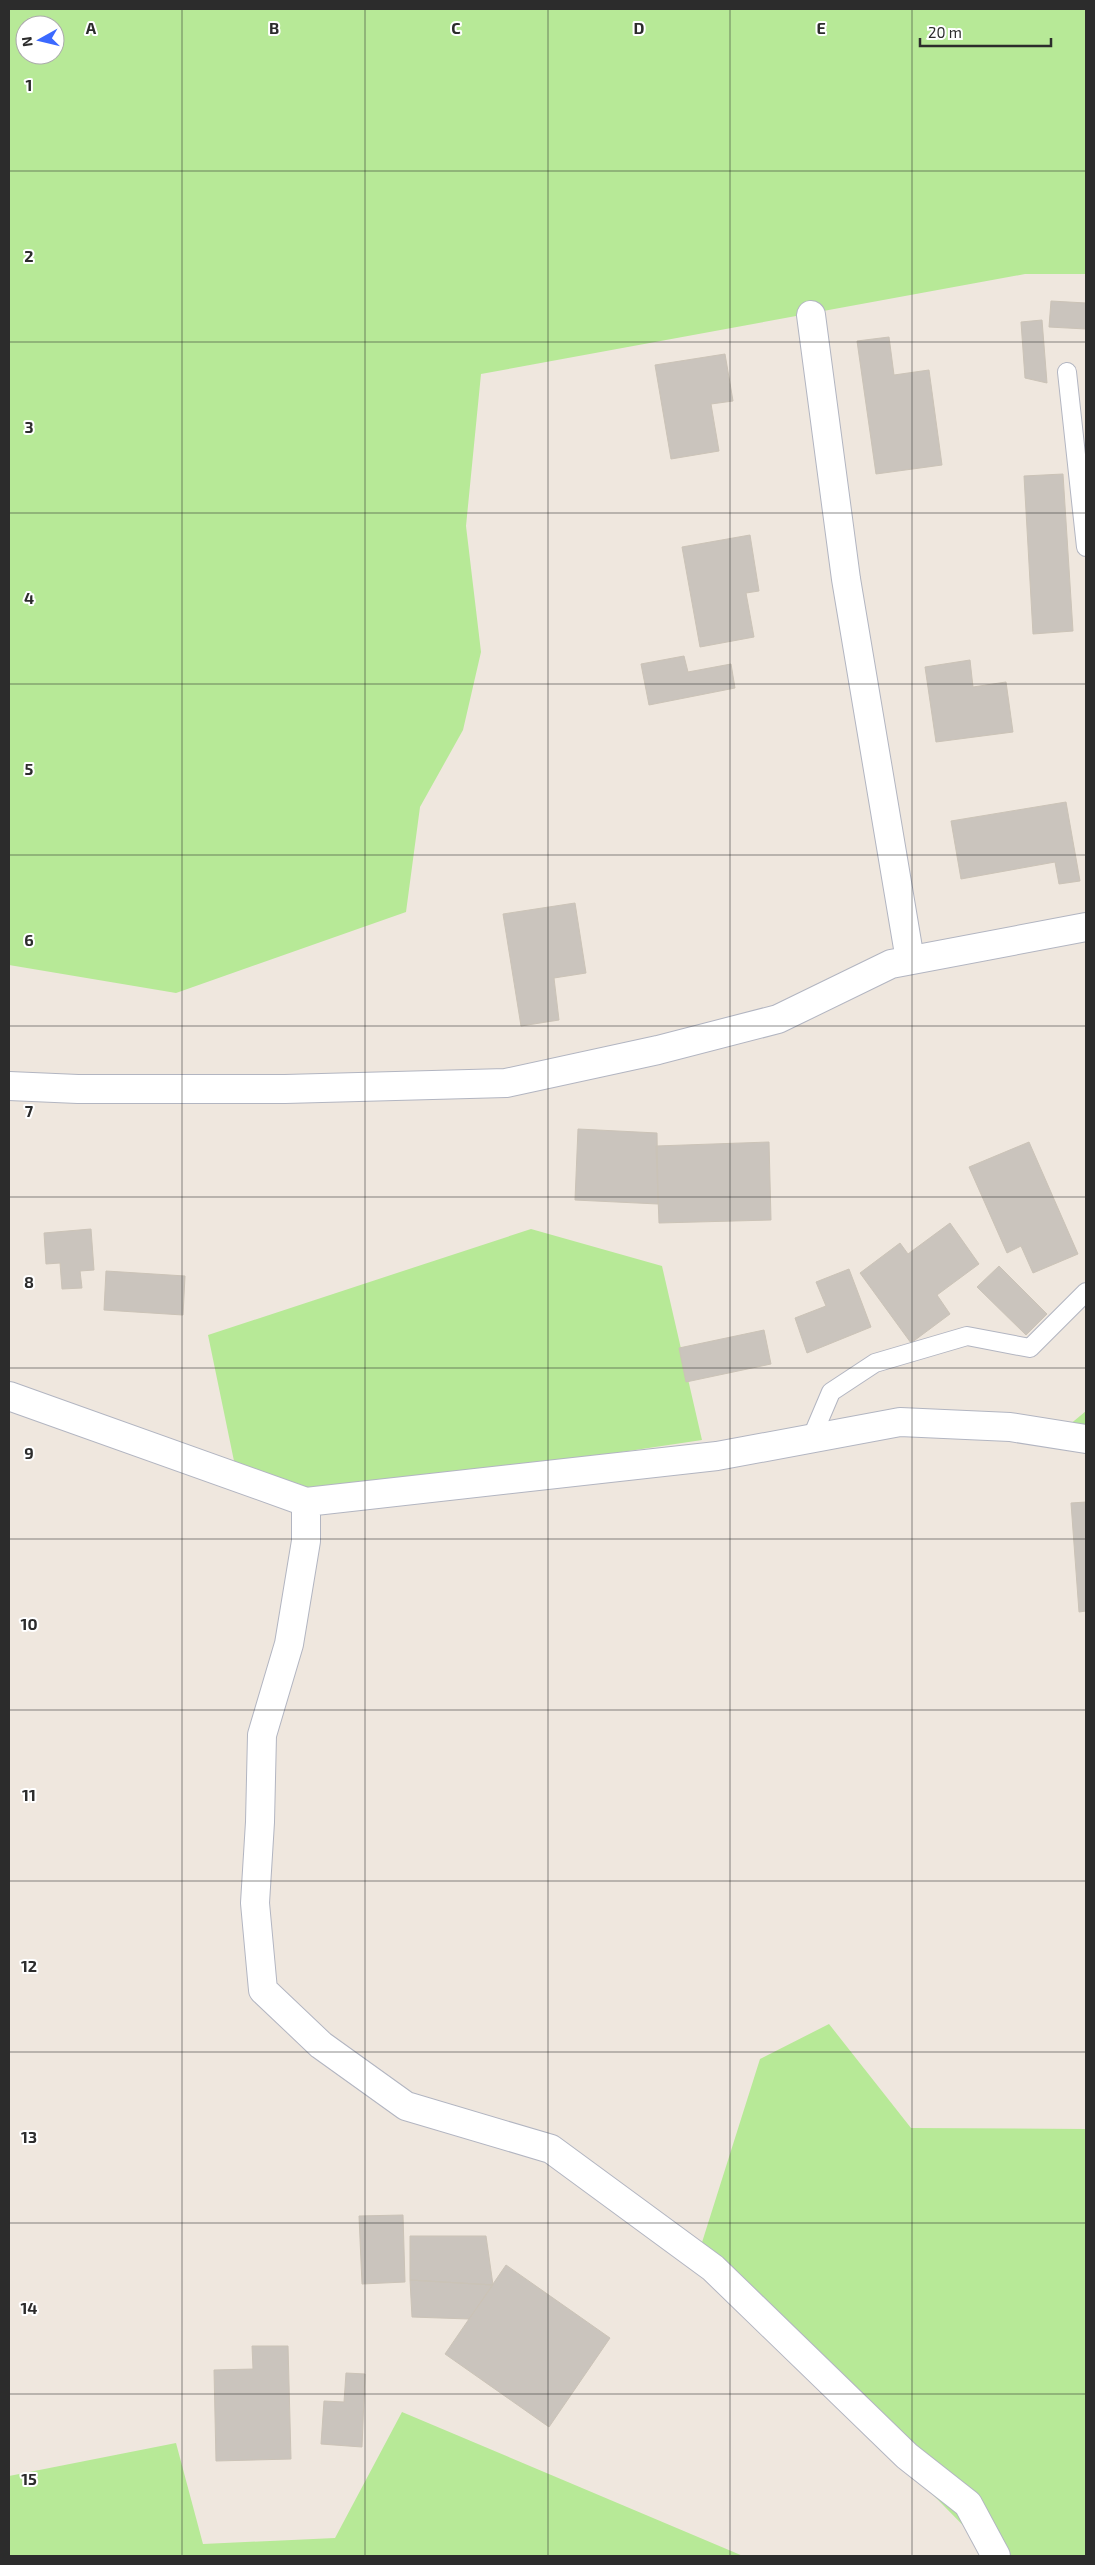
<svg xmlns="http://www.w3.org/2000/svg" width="1095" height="2565" viewBox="0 0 1095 2565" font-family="'Exo 2',sans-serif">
  <rect width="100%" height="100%" fill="#efe7de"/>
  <path fill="#b7e997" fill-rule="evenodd" d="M 9,9 L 1086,9 L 1086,274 L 1025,274 L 481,374 L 466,526 L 481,652 L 463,730 L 420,807 L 406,912 L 176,993 L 9,965 ZM 25,25 L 55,25 L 55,55 L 25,55 Z
    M 531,1229 L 662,1266 L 702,1440 L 313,1498 L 234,1461 L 208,1335 Z
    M 1086,1411 L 1086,1444 L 1057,1435 Z
    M 829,2024 L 911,2128 L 1086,2129 L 1086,2556 L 993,2556 L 698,2255 L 760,2059 Z
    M 402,2412 L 743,2556 L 9,2556 L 9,2476 L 176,2443 L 203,2544 L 335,2538 Z"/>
  <path fill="#cac4bd" stroke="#cbc3b7" d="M 1051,301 L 1086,303 L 1086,329 L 1049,327 Z
    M 1042,320 L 1047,383 L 1025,378 L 1021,322 Z
    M 889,337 L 894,375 L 929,370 L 942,465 L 876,474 L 857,341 Z
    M 725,354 L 733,401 L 711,404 L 719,451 L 671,459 L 655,365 Z
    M 1063,474 L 1073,631 L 1033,634 L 1024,476 Z
    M 750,535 L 759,591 L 746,593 L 754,637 L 700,647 L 682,547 Z
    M 684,656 L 688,672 L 731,664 L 735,688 L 649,705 L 641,664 Z
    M 970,660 L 973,687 L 1006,682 L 1013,732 L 936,742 L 925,667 Z
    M 1066,802 L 1080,881 L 1059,884 L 1055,862 L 961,879 L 951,821 Z
    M 575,903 L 586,973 L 554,978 L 559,1020 L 521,1026 L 503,914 Z
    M 578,1129 L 657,1133 L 658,1204 L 575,1200 Z
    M 769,1142 L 771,1220 L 659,1223 L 656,1146 Z
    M 1029,1142 L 1078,1254 L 1033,1273 L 1021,1246 L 1007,1253 L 969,1167 Z
    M 950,1223 L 979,1264 L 937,1295 L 950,1314 L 911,1343 L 860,1273 L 900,1243 L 908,1254 Z
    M 91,1229 L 94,1270 L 80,1271 L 82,1288 L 62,1289 L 60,1263 L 46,1264 L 44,1233 Z
    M 999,1266 L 1047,1314 L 1026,1335 L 977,1287 Z
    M 849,1269 L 871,1327 L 807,1353 L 795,1318 L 826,1306 L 816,1282 Z
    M 106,1271 L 185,1276 L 183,1315 L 104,1310 Z
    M 764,1330 L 771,1364 L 686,1382 L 679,1348 Z
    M 1086,1502 L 1086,1611 L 1079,1612 L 1071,1503 Z
    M 403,2215 L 405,2282 L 362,2284 L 359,2216 Z
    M 410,2236 L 486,2236 L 493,2285 L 410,2280 Z
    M 506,2265 L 610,2338 L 549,2427 L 445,2354 Z
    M 410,2280 L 493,2285 L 469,2319 L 412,2317 Z
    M 252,2346 L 288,2346 L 291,2459 L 216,2461 L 214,2370 L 253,2369 Z
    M 346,2373 L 365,2374 L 362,2447 L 321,2444 L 324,2401 L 344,2402 Z"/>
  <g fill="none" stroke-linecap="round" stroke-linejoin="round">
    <g stroke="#b2b5c1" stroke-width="20">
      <path id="lane" d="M 1067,372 L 1086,547
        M 811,1439 L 831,1392 L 875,1363 L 967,1336 L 1030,1348 L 1086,1292"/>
    </g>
    <g stroke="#b2b5c1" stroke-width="30">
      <path id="street" d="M 811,315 L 846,579 L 910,960
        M 9,1086 L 78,1089 L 285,1089 L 506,1083 L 658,1050 L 778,1019 L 891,964 L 1086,927
        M 9,1396 L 306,1502 L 306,1541 L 289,1644 L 262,1735 L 260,1822 L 255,1903 L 263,1990 L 321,2045 L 406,2106 L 551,2149 L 713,2268 L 907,2456 L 968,2504 L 996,2556
        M 306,1502 L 717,1456 L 900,1422 L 1010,1427 L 1086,1439"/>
    </g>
    <use href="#lane" stroke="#fff" stroke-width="18"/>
    <use href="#street" stroke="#fff" stroke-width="28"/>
  </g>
  <path fill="none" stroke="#2c2c2c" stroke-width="1" stroke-opacity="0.55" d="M 182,9 L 182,2556M 365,9 L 365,2556M 548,9 L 548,2556M 730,9 L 730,2556M 912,9 L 912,2556M 9,171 L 1086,171M 9,342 L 1086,342M 9,513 L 1086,513M 9,684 L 1086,684M 9,855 L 1086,855M 9,1026 L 1086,1026M 9,1197 L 1086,1197M 9,1368 L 1086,1368M 9,1539 L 1086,1539M 9,1710 L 1086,1710M 9,1881 L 1086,1881M 9,2052 L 1086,2052M 9,2223 L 1086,2223M 9,2394 L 1086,2394"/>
  <g font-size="16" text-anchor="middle" font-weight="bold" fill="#2c2c2c" stroke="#fff" stroke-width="4" stroke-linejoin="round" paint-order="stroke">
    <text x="91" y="34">A</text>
    <text x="274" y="34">B</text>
    <text x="456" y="34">C</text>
    <text x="639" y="34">D</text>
    <text x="821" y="34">E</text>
    <text x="29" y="91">1</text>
    <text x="29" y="262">2</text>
    <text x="29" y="433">3</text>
    <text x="29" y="604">4</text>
    <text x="29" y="775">5</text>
    <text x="29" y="946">6</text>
    <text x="29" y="1117">7</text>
    <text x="29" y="1288">8</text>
    <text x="29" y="1459">9</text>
    <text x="29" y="1630">10</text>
    <text x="29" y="1801">11</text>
    <text x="29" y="1972">12</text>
    <text x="29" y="2143">13</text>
    <text x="29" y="2314">14</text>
    <text x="29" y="2485">15</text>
  </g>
  <rect width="1095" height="2565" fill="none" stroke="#2c2c2c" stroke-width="20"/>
  <g transform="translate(40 40) rotate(262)"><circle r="24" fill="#ffffff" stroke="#ababab"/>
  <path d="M0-4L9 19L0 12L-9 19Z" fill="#3b69ff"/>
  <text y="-8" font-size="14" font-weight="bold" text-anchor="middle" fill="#2c2c2c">N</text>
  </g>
  <path d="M920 38v8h131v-8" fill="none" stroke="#2c2c2c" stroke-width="2.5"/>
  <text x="928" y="38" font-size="15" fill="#2c2c2c" stroke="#ffffff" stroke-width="4" paint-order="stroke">20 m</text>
</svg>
